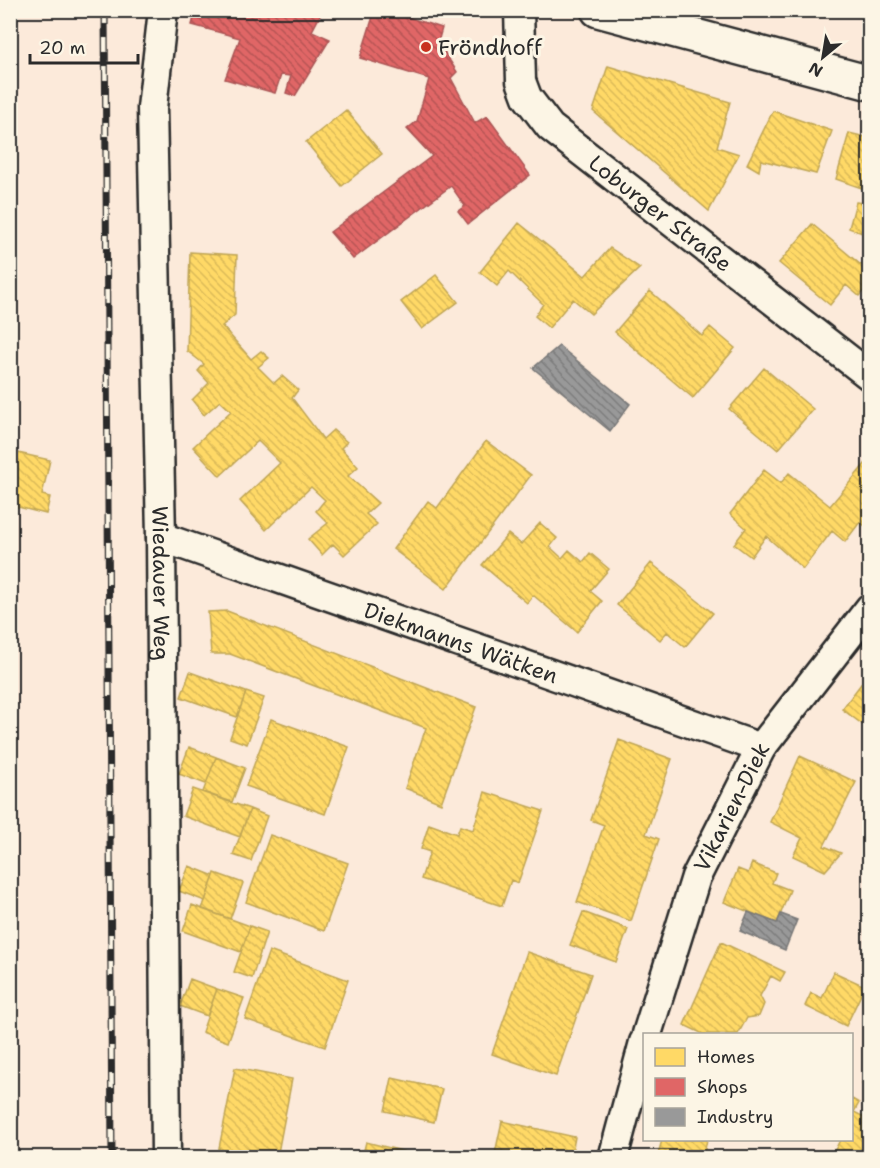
<svg xmlns="http://www.w3.org/2000/svg" width="880" height="1168" viewBox="0 0 880 1168" font-family="'Shantell Sans',sans-serif">
  <defs>
    <pattern id="homes-back-hatch" width="6" height="6" patternUnits="userSpaceOnUse" patternTransform="scale(1.5)"><rect width="6" height="6" fill="#ffd966"/><path d="M-1 5l2 2M0 0l6 6M5-1l2 2" fill="none" stroke="#dbba59"/></pattern>
    <pattern id="shops-back-hatch" width="6" height="6" patternUnits="userSpaceOnUse" patternTransform="scale(1.5)"><rect width="6" height="6" fill="#e06666"/><path d="M-1 5l2 2M0 0l6 6M5-1l2 2" fill="none" stroke="#b65454"/></pattern>
    <pattern id="industry-back-hatch" width="6" height="6" patternUnits="userSpaceOnUse" patternTransform="scale(1.5)"><rect width="6" height="6" fill="#999"/><path d="M-1 5l2 2M0 0l6 6M5-1l2 2" fill="none" stroke="#7d7d7d"/></pattern>
  </defs>
  <rect width="100%" height="100%" fill="#fceada"/>
  <filter id="ink" filterUnits="userSpaceOnUse"><feTurbulence type="fractalNoise" baseFrequency=".0167" numOctaves="2"/><feDisplacementMap in="SourceGraphic" scale="12" xChannelSelector="R" yChannelSelector="G"/><feConvolveMatrix kernelMatrix="1 2 1 2 8 2 1 2 1" color-interpolation-filters="sRGB"/></filter>
  <g filter="url(#ink)">
    <path fill="url(#homes-back-hatch)" stroke="#bfa554" stroke-width="1.5" d="M 608,66 L 730,102 L 717,147 L 739,154 L 709,211 L 593,111 Z
      M 346,110 L 382,154 L 342,186 L 306,142 Z
      M 773,111 L 832,131 L 816,174 L 761,160 L 759,171 L 747,164 Z
      M 849,133 L 870,138 L 870,191 L 836,179 Z
      M 856,202 L 870,204 L 870,236 L 849,228 Z
      M 519,223 L 585,276 L 610,248 L 640,268 L 591,314 L 573,299 L 549,328 L 535,316 L 543,304 L 509,271 L 497,286 L 480,272 Z
      M 812,224 L 861,265 L 870,255 L 870,284 L 859,296 L 846,285 L 830,305 L 779,263 Z
      M 190,252 L 237,255 L 235,315 L 222,326 L 251,359 L 261,351 L 269,358 L 258,367 L 274,383 L 282,376 L 298,390 L 292,398 L 323,439 L 333,430 L 347,442 L 341,448 L 358,467 L 348,476 L 378,503 L 366,514 L 377,524 L 344,555 L 333,544 L 322,555 L 308,539 L 328,523 L 316,511 L 325,500 L 311,487 L 266,530 L 240,501 L 280,463 L 258,441 L 220,476 L 193,447 L 231,411 L 220,401 L 204,415 L 192,400 L 209,383 L 198,371 L 204,364 L 187,351 Z
      M 436,275 L 458,302 L 422,329 L 401,302 Z
      M 650,291 L 702,336 L 710,327 L 735,348 L 693,398 L 615,332 Z
      M 764,368 L 813,409 L 778,450 L 729,409 Z
      M 486,441 L 531,475 L 446,589 L 393,549 L 428,501 L 437,508 Z
      M 18,453 L 50,460 L 42,495 L 50,497 L 46,514 L 10,505 L 10,486 Z
      M 870,458 L 870,530 L 860,522 L 845,542 L 832,531 L 803,569 L 766,536 L 751,557 L 734,544 L 746,528 L 730,514 L 764,470 L 781,483 L 789,473 L 830,506 Z
      M 540,523 L 557,538 L 550,547 L 562,558 L 569,550 L 583,562 L 590,553 L 609,569 L 590,591 L 602,601 L 577,632 L 533,595 L 527,603 L 482,565 L 508,534 L 521,544 Z
      M 651,563 L 713,613 L 685,647 L 667,632 L 660,640 L 617,605 Z
      M 227,611 L 476,707 L 441,803 L 405,788 L 426,728 L 230,654 L 211,654 L 208,612 Z
      M 190,672 L 246,692 L 237,717 L 181,697 Z
      M 870,672 L 870,730 L 842,709 Z
      M 246,692 L 264,698 L 247,744 L 230,738 Z
      M 271,719 L 349,747 L 325,814 L 246,786 Z
      M 619,740 L 672,759 L 646,834 L 659,839 L 631,921 L 577,902 L 604,825 L 591,820 Z
      M 189,747 L 216,757 L 206,784 L 179,774 Z
      M 800,756 L 856,782 L 824,846 L 841,853 L 825,871 L 793,856 L 802,838 L 770,822 Z
      M 216,757 L 245,768 L 232,802 L 203,792 Z
      M 193,789 L 250,809 L 240,837 L 183,816 Z
      M 485,792 L 543,811 L 518,883 L 511,880 L 502,906 L 421,879 L 430,852 L 421,849 L 429,824 L 457,834 L 460,826 L 473,830 Z
      M 250,809 L 267,816 L 251,861 L 233,855 Z
      M 270,835 L 348,863 L 324,931 L 246,902 Z
      M 752,863 L 776,873 L 772,883 L 790,890 L 777,923 L 724,902 L 738,869 L 748,873 Z
      M 189,866 L 214,876 L 205,901 L 179,891 Z
      M 215,873 L 243,883 L 230,919 L 202,909 Z
      M 192,905 L 250,926 L 241,952 L 183,931 Z
      M 583,912 L 628,929 L 616,962 L 570,945 Z
      M 250,926 L 267,932 L 252,978 L 234,972 Z
      M 721,942 L 785,972 L 780,981 L 771,976 L 760,996 L 764,1004 L 759,1016 L 747,1018 L 738,1034 L 703,1034 L 684,1025 Z
      M 269,951 L 348,980 L 325,1047 L 245,1019 Z
      M 527,952 L 591,974 L 556,1076 L 492,1054 Z
      M 834,972 L 865,986 L 846,1026 L 805,1006 L 811,993 L 822,998 Z
      M 190,979 L 217,989 L 207,1016 L 180,1006 Z
      M 217,989 L 244,998 L 228,1042 L 202,1032 Z
      M 235,1068 L 292,1079 L 277,1158 L 217,1158 Z
      M 870,1071 L 870,1087 L 862,1083 Z
      M 392,1078 L 442,1089 L 434,1122 L 385,1111 Z
      M 852,1099 L 859,1103 L 854,1112 L 870,1120 L 870,1158 L 831,1158 L 840,1140 L 852,1140 Z
      M 502,1121 L 575,1137 L 571,1158 L 494,1158 Z
      M 662,1140 L 707,1140 L 703,1158 L 657,1158 Z
      M 366,1142 L 430,1158 L 362,1158 Z"/>
    <path fill="url(#shops-back-hatch)" stroke="#aa5454" stroke-width="1.5" d="M 196,10 L 323,10 L 312,31 L 330,39 L 295,96 L 286,93 L 291,76 L 281,75 L 275,93 L 225,79 L 240,38 L 192,25 Z
      M 375,10 L 385,10 L 442,28 L 438,42 L 457,72 L 451,78 L 475,123 L 487,116 L 530,175 L 468,224 L 458,211 L 465,206 L 451,186 L 353,259 L 330,232 L 432,156 L 407,129 L 417,121 L 429,79 L 360,58 Z"/>
    <path fill="url(#industry-back-hatch)" stroke="#787878" stroke-width="1.5" d="M 559,346 L 630,404 L 610,431 L 533,368 Z
      M 748,912 L 777,923 L 781,914 L 797,920 L 785,950 L 740,931 Z"/>
    <g fill="none" stroke-linecap="round" stroke-linejoin="round">
      <g stroke="#2b2b2b" stroke-width="33">
        <g id="street">
          <path id="s1" d="M 163,10 L 152,108 L 161,537 L 166,1158"/>
          <path id="s2" d="M 519,10 L 521,81 L 527,97 L 550,127 L 870,376"/>
          <path id="s3" d="M 161,537 L 761,748"/>
          <path id="s4" d="M 647,1034 L 696,877 L 761,748 L 870,608"/>
          <path d="M 613,1158 L 644,1042"/>
        </g>
      </g>
      <g stroke="#2b2b2b" stroke-width="38">
        <path id="secondary" d="M 598,10 L 870,83"/>
      </g>
      <use href="#street" stroke="#fcf5e5" stroke-width="28"/>
      <use href="#secondary" stroke="#fcf5e5" stroke-width="33"/>
      <g stroke="#2b2b2b" stroke-width="7">
        <path id="rail" d="M 105,10 L 112,1158"/>
      </g>
      <use href="#rail" stroke="#fcf5e5" stroke-width="4.5" stroke-dasharray="14" stroke-linecap="butt"/>
    </g>
  </g>
  <circle fill="#c8321e" stroke="#fcf5e5" stroke-width="2" cx="426" cy="47" r="6"/>
  <g text-anchor="middle" dominant-baseline="central" stroke-width="6" stroke-linejoin="round" paint-order="stroke">
    <g font-size="22" fill="#2b2b2b" stroke="#fcf5e5" text-anchor="start">
      <text x="438" y="47">Fröndhoff</text>
    </g>
    <g font-size="22" fill="#2b2b2b" stroke="#fcf5e5">
      <text stroke="none"><textPath href="#s2" startOffset="266">Loburger Straße</textPath></text>
      <text stroke="none"><textPath href="#s1" startOffset="574">Wiedauer Weg</textPath></text>
      <text stroke="none"><textPath href="#s3" startOffset="318">Diekmanns Wätken</textPath></text>
      <text stroke="none"><textPath href="#s4" startOffset="243">Vikarien-Diek</textPath></text>
    </g>
  </g>
  <rect width="880" height="1168" fill="none" stroke="#fcf5e5" stroke-width="36"/>
  <rect x="18" y="18" width="844" height="1132" fill="none" stroke="#2b2b2b" stroke-width="2" filter="url(#ink)"/>
  <rect x="643" y="1033" width="210" height="108" fill="#fcf5e5" stroke="#a8a49b" stroke-width="1.5"/>
  <rect x="655" y="1048" width="30" height="18" fill="#ffd966" stroke="#a8a49b" stroke-width="1.5"/>
  <text x="697" y="1063" font-size="18" fill="#2b2b2b">Homes</text>
  <rect x="655" y="1078" width="30" height="18" fill="#e06666" stroke="#a8a49b" stroke-width="1.5"/>
  <text x="697" y="1093" font-size="18" fill="#2b2b2b">Shops</text>
  <rect x="655" y="1108" width="30" height="18" fill="#999999" stroke="#a8a49b" stroke-width="1.5"/>
  <text x="697" y="1123" font-size="18" fill="#2b2b2b">Industry</text>
  <g transform="translate(823 57) rotate(210)" stroke="#fcf5e5" stroke-width="4.5" paint-order="stroke">
  <path d="M0-4.5L10 22L0 15L-10 22Z" fill="#2b2b2b"/>
  <text y="-9" font-size="16" font-weight="bold" text-anchor="middle" fill="#2b2b2b">N</text>
  </g>
  <path d="M30 54v9h108v-9" fill="none" stroke="#2b2b2b" stroke-width="3"/>
  <text x="39" y="54" font-size="18" fill="#2b2b2b" stroke="#fcf5e5" stroke-width="4.5" paint-order="stroke">20 m</text>
</svg>
